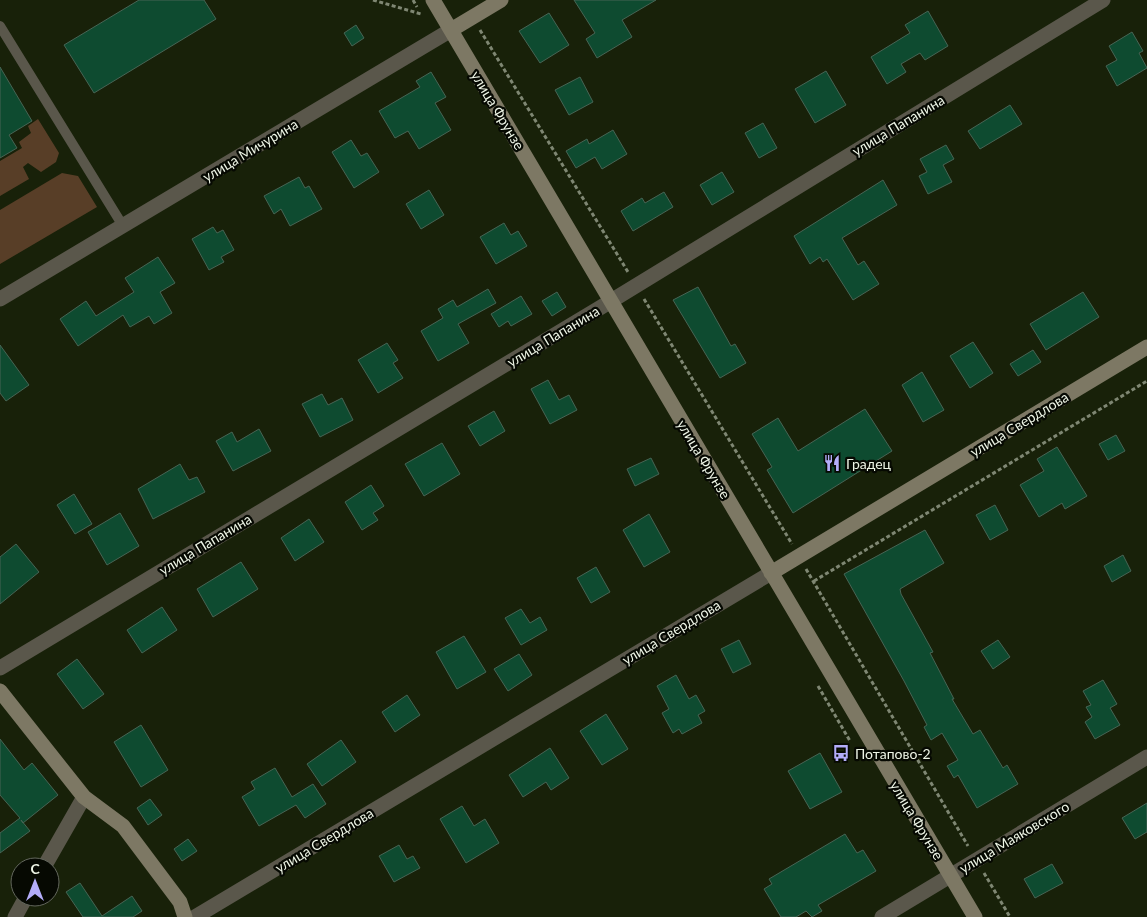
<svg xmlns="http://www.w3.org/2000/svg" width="1147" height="917" viewBox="0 0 1147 917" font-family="Lato,sans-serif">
  <rect width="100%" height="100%" fill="#182109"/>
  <path fill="#583e27" d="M 38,119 L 59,153 L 56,162 L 41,172 L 28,163 L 23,167 L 29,179 L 0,196 L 0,161 L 22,148 L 19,142 L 31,133 L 28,126 Z
    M 62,173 L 78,176 L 97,207 L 0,264 L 0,210 Z"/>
  <path fill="#0e4b30" stroke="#476454" d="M 139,0 L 204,0 L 216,19 L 94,93 L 64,45 Z
    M 574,0 L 656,0 L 622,20 L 632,37 L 597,58 L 586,39 L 595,33 Z
    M 928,11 L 948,46 L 925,60 L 920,53 L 901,64 L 906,72 L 887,84 L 871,57 L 910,33 L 905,25 Z
    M 549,13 L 569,45 L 540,63 L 519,31 Z
    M 356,25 L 364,38 L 352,46 L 344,33 Z
    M 1132,32 L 1143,51 L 1139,53 L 1147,68 L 1117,86 L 1106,66 L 1117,60 L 1109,46 Z
    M 0,67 L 32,121 L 9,135 L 17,148 L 0,158 Z
    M 826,71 L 846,105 L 815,123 L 795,89 Z
    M 431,72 L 446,97 L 435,103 L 451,130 L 419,149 L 408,131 L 395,138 L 379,111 L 420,87 L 416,81 Z
    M 580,77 L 593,102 L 569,115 L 555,90 Z
    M 1010,105 L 1022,124 L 980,149 L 968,131 Z
    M 763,123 L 777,148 L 759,158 L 745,133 Z
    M 613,130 L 627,154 L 602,169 L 595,157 L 576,168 L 566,151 L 587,139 L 589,144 Z
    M 351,140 L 361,156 L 367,153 L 379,172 L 354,188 L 332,152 Z
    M 946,145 L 954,159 L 943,165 L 952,182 L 928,194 L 919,176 L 927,172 L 920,159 Z
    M 722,172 L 734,192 L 712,205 L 700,185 Z
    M 299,177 L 305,188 L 309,186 L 322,209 L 290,226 L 281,209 L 274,214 L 264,196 Z
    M 883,180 L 897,205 L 842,238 L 858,265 L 864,261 L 879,284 L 853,300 L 827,259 L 823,262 L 820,257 L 810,264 L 794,236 Z
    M 429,190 L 444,215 L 421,229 L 406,204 Z
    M 664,192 L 673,207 L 633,231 L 621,211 L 642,198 L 645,203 Z
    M 504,223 L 511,235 L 518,231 L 527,246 L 496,264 L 480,237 Z
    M 213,227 L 217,233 L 223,230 L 234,250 L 221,257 L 224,262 L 209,270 L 192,239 Z
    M 158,257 L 175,283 L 160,292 L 172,313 L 154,324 L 149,316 L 130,327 L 123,315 L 78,346 L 60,319 L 86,301 L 96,316 L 134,292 L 125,278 Z
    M 698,287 L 731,346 L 735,344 L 746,363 L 720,378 L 673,300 Z
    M 488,289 L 496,303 L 458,324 L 469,343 L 438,361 L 421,331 L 443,318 L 438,309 L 453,300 L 457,307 Z
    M 557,292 L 566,307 L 552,316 L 542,301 Z
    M 1083,292 L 1099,317 L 1046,350 L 1030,324 Z
    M 521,296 L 532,314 L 511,326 L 508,321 L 499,327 L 491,314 Z
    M 973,342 L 993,373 L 970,388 L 950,356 Z
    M 387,343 L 398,360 L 393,363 L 403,378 L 378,393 L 358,360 Z
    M 0,345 L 29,385 L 6,401 L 0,393 Z
    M 1033,350 L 1041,362 L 1018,376 L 1010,364 Z
    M 922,372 L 944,410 L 923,422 L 902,385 Z
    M 548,380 L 559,400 L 569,395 L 577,410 L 550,424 L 531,389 Z
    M 322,394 L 328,405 L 342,398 L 353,420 L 320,437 L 302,404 Z
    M 865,409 L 892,451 L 793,513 L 767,470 L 772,467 L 752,434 L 778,418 L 798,451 Z
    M 494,411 L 505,431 L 480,446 L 468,426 Z
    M 259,429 L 271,451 L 233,471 L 216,441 L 232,432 L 237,442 Z
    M 1116,435 L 1125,451 L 1108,460 L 1099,444 Z
    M 442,443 L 460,474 L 424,496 L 405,464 Z
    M 1057,447 L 1087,496 L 1065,509 L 1062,503 L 1039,517 L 1020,485 L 1044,471 L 1037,459 Z
    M 651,458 L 659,474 L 635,486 L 627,469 Z
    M 180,464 L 189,480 L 197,477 L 205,492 L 153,519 L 138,489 Z
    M 371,485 L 384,506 L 373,513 L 378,520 L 362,530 L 345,502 Z
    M 74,494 L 92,524 L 75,534 L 57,505 Z
    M 995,505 L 1008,530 L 990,540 L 976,515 Z
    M 120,513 L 139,546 L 107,565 L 88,532 Z
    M 649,514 L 670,552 L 644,567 L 623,530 Z
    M 309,519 L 324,542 L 295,561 L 281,538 Z
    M 925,530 L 944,563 L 900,589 L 901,594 L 933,652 L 930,653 L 954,699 L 952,699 L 973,734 L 980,730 L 1003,768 L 1007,765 L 1018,784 L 977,808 L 958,775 L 954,778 L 947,766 L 958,760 L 942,733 L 931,740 L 924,727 L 927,725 L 904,681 L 844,574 Z
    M 16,544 L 39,572 L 0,604 L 0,557 Z
    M 1123,555 L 1131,571 L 1112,582 L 1104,566 Z
    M 241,562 L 258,589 L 213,617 L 197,589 Z
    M 596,567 L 610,592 L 591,603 L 577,578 Z
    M 162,607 L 177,630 L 142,653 L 127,630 Z
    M 521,609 L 530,623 L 540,617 L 547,630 L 521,645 L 505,618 Z
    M 464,636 L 486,672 L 457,689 L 436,652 Z
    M 739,640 L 751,664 L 733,673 L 721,649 Z
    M 998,640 L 1010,657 L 993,669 L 981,651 Z
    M 519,654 L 532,675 L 508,691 L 494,669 Z
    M 77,659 L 104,694 L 83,709 L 57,674 Z
    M 676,675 L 689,699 L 696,695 L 705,711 L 698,715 L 702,723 L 682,734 L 679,729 L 673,733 L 662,713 L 669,709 L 657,686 Z
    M 1103,680 L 1117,704 L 1110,708 L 1120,725 L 1095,739 L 1085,722 L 1092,717 L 1086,707 L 1091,705 L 1083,691 Z
    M 407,695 L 420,715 L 395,732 L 382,712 Z
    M 606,714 L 628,749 L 602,765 L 580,731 Z
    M 141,725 L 168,770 L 141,787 L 114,742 Z
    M 0,739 L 24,770 L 32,763 L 58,795 L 23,823 L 21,820 L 30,831 L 0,853 L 0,833 L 20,818 L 0,795 Z
    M 341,740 L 356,762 L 322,786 L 307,764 Z
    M 550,748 L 569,778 L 551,790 L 546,782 L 523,797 L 509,775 Z
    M 820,753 L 842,792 L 810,809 L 788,771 Z
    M 275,768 L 292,797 L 313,784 L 326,804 L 305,818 L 296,805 L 259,826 L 242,797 L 255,789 L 251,782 Z
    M 150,799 L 162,815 L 148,825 L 137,808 Z
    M 1147,803 L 1147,832 L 1135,839 L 1122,818 Z
    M 462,806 L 474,826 L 485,819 L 499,843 L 466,863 L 440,819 Z
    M 845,834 L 857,853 L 863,850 L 876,871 L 818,905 L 822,911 L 812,917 L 806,911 L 796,917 L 781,917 L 764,889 L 772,884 L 769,879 Z
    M 188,839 L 197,851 L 182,861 L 174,849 Z
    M 399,845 L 407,859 L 413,856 L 420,868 L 394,882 L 379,856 Z
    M 1052,864 L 1063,883 L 1035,898 L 1024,879 Z
    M 80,883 L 102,916 L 132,896 L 142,911 L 133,917 L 83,917 L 66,892 Z"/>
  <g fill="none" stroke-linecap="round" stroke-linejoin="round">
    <path stroke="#7f8773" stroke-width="3" stroke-dasharray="4 2.5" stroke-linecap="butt" d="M 373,0 L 421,14
      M 413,0 L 417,7
      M 480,30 L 628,272
      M 644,299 L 792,544
      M 806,569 L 968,846
      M 814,581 L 1147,381
      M 818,686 L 850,741
      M 984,873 L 1010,917"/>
    <path stroke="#5a574b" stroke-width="10" d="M 0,26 L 123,226"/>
    <path stroke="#5a574b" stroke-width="15" d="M 0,299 L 451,30
      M 0,668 L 598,309 L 1103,0
      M 44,867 L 84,797
      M 15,917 L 26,897
      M 195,917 L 771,573
      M 882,917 L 1147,757"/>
    <path stroke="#7d7864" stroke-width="15" d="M 433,0 L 975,917
      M 451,30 L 501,0
      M 771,573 L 1147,347
      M 0,691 L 84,797 L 123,826 L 180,902 L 185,917"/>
  </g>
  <defs>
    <g id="restaurant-bare" transform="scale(1.35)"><path d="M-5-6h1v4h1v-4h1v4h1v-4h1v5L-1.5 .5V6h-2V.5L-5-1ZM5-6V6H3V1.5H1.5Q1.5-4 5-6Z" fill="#b3adf9" stroke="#060902" stroke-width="2.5" paint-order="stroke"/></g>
    <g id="bus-bare" transform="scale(1.35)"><path d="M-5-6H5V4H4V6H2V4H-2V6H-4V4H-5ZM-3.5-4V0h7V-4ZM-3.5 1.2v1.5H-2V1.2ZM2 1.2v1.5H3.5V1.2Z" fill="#b3adf9" stroke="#060902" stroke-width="2.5" paint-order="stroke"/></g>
  </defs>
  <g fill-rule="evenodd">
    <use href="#restaurant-bare" x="832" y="463"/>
    <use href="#bus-bare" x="841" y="753"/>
  </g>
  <g text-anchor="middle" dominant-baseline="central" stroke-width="4.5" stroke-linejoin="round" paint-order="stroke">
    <g font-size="14" fill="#eef5e6" stroke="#060902">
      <text transform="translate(498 110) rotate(59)">улица Фрунзе</text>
      <text transform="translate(898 125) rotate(-31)">улица Папанина</text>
      <text transform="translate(250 150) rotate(-31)">улица Мичурина</text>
      <text transform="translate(553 336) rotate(-31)">улица Папанина</text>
      <text transform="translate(1019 424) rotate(-31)">улица Свердлова</text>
      <text transform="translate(704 459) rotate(59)">улица Фрунзе</text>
      <text transform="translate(205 544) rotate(-31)">улица Папанина</text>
      <text transform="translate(671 632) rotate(-31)">улица Свердлова</text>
      <text transform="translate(917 820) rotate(59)">улица Фрунзе</text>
      <text transform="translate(1014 837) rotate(-31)">улица Маяковского</text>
      <text transform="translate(324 840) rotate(-31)">улица Свердлова</text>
    </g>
    <g font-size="14" fill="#eef5e6" stroke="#060902" text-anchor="start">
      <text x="846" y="463">Градец</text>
      <text x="855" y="753">Потапово-2</text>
    </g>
  </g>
  <g transform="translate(35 882)"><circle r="24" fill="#060902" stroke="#63675d"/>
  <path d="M0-4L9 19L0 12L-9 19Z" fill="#b3adf9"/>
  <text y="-8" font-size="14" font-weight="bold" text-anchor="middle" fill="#eef5e6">С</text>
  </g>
</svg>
